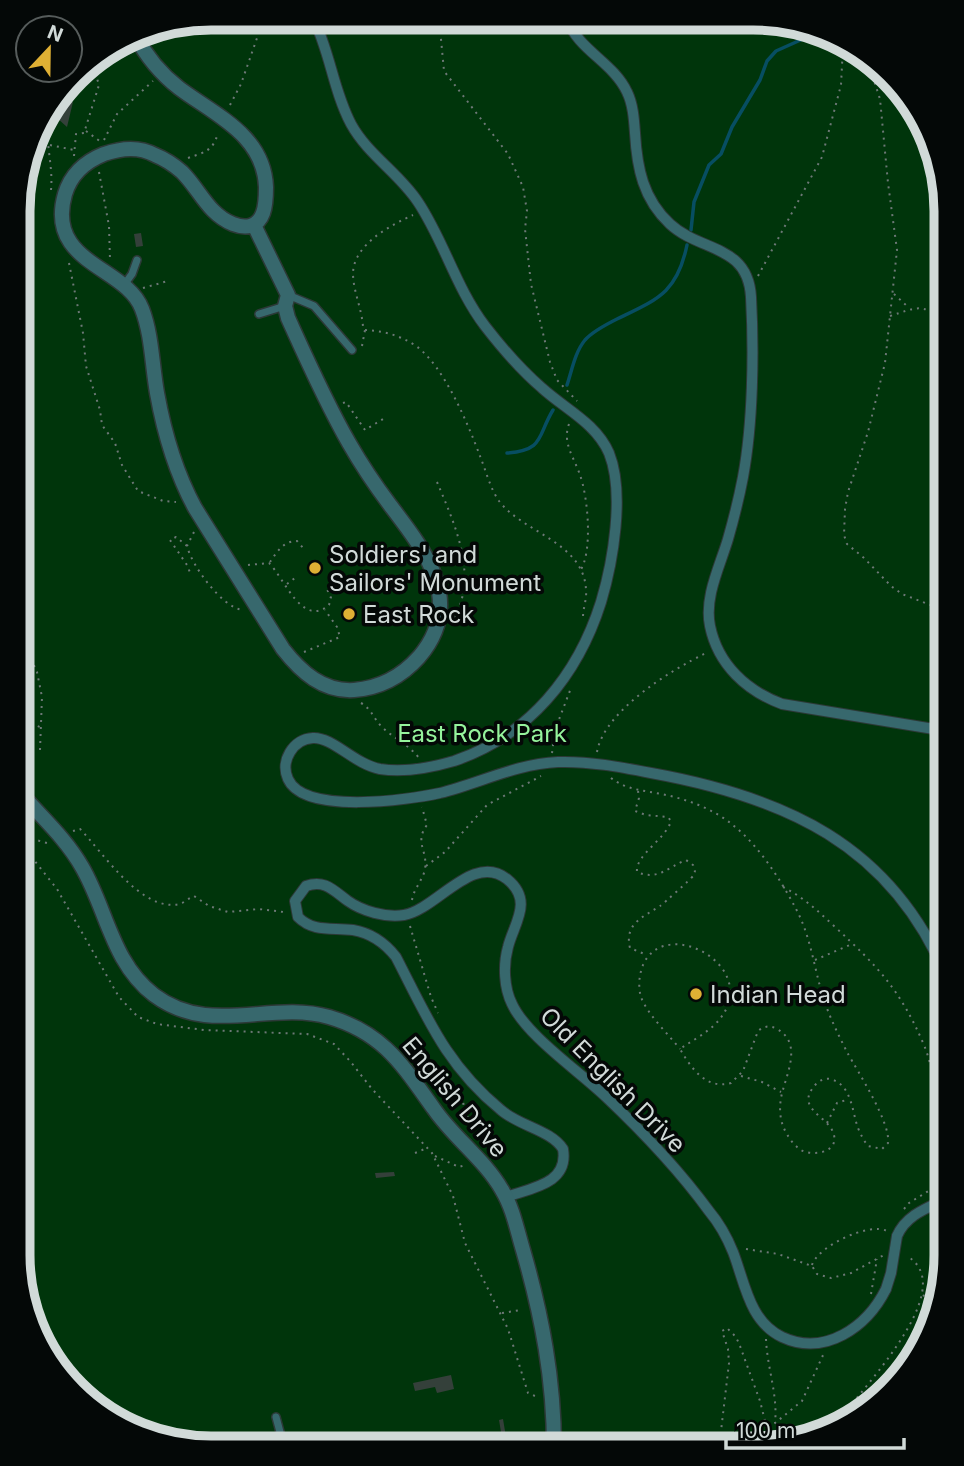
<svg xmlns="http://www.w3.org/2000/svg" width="964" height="1466" viewBox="0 0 964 1466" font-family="Inter,sans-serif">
  <rect width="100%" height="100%" fill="#111f1d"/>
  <path fill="#00350b" d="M 211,18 L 779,19 L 871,58 L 932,136 L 946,211 L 946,1268 L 914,1363 L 828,1434 L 754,1448 L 186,1447 L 93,1409 L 32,1330 L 18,1255 L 19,185 L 43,114 L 84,65 L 148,28 Z"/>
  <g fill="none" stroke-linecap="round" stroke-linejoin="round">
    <path stroke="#074e62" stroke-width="3.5" d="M 691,230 L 694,202 L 709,165 L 721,154 L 732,127 L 760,80 L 767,61 L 776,51 L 814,34
      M 567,385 C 572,370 575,352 585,340 C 593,331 607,324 617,319 C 658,299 677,293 687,245
      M 507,453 C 545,450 537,436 553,410"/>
  </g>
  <path fill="#34403a" d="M 73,102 L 67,127 L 47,109 L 48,109 Z
    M 141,233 L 143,246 L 136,247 L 134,234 Z
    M 394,1172 L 395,1176 L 376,1178 L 375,1173 Z
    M 451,1375 L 454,1389 L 437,1393 L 435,1387 L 415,1391 L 413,1383 Z
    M 503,1419 L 506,1437 L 502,1438 L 499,1420 Z"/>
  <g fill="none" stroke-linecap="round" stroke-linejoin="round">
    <g stroke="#2c3937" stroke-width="10">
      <path id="service" d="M 124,285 L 132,274 L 137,260
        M 288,295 L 314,306 L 352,350
        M 259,314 L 285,306
        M 276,1417 L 284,1447"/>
    </g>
    <g stroke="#2c3937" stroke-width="12">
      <path id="pedestrian" d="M 313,18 C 330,51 333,90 351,124 C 368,155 399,173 418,202 C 444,241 456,288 485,326 C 502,348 521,370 542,388 C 565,409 596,423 609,453 C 625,493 613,562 601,602 C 578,675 529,736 454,761 C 430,768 405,773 380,769 C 354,764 333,737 313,738 C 293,739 280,761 288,779 C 304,815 408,800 440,793 C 480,783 516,764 558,762 C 589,761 620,767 651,773 C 784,797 891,844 946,976
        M 567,19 C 578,50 613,62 627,92 C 633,104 634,119 635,133 C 637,168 643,199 670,224 C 700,252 748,244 751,297 C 754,352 753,423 743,477 C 739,498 734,518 728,539 C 720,566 704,597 710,626 C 718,665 747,691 782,704 L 946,731
        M 506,1197 C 531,1188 569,1184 563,1149 C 551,1130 519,1126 501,1110 C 446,1065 427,1017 396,957 C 385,943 371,933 353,930 C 333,927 314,933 298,917 L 295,901 L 306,886 C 325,879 334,891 348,901 C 362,911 386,918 404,915 C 437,909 473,852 507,879 C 534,901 514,923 508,947 C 503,965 504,988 512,1004 C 527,1036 579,1071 606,1097 C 643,1132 679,1170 709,1211 C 719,1223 727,1237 733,1252 C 745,1283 749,1321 782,1337 C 825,1357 867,1327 886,1289
        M 897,1236 C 906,1215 927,1208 946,1199"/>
    </g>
    <g stroke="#2c3937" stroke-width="17">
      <path id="minor" d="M 135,35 C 146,56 161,74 179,88 C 215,115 264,135 266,187 C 266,196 266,205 263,213 C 258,227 246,229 233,224 C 208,214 200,190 182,172 C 174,165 165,159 155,155 C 139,146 121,148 104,154 C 84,162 71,174 65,194 C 45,264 126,266 142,309 C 152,335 152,365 157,393 C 164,432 176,473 195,508 L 283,649 C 301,672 323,692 354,690 C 380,688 402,676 419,657 C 466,602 425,551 390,505 C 375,485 361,464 349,443 C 326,403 307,360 288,318 L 285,306 L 288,295 L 254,225
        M 18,790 C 40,816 65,837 82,867 C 107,910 112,963 154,995 C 210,1037 270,1000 329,1017 C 384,1033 403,1066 434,1109 C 454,1138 484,1159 502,1190 C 513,1208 517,1230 523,1250 C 542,1316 554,1379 554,1448"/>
    </g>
    <path stroke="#6c7876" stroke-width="2" stroke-dasharray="2 5" stroke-linecap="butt" d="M 439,18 L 444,71 L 508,154 L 523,187 L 527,211 L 525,229 L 531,284 L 550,362 L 557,380 L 577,401
      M 830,40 L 873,74
      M 866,56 L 880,99 L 888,183 L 897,250 L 885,363 L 868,432 L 848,492 L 845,509 L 844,535 L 847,544 L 864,558 L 891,586 L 902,594 L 946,611
      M 230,105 L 241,84 L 264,18
      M 86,131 L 101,142
      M 104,140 L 117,114 L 153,81
      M 50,145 L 74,150
      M 74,156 L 76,134 L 84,133 L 99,85 L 96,75 L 98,66 L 114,49 L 123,44
      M 188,158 C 205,152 213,151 218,133
      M 99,172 L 109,226 L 110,260
      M 51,190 C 54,160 40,130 53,102
      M 69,263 L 83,333 L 86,366 L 100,410 L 102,425 L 115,443 L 122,465 L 138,491 L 163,501 L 176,502
      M 758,276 L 822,157 L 841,85 L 843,46
      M 143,288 L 168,281
      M 894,294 L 908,307
      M 890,316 C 916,308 921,302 946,321
      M 365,330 C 383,331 400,335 416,346 C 444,366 468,424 480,456 C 486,471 490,488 499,501 C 523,533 584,542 586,590 C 587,599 583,608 583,617
      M 362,346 L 365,330 L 363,327 C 362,309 353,291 353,273 C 354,244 391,225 413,215
      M 343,403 L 346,402 L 365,430 L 383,419
      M 569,424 C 562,443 574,457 580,475 C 588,497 593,552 580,571
      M 437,482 C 455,525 480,578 452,621
      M 194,532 L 187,546 C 192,566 221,606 242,610
      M 187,546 L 176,537 L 170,540 L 187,565 L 191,575
      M 270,562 C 277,552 283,541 297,541 L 304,549
      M 248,565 L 269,563 C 285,579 302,628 329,605 L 331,598 L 326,587
      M 287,584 L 295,578
      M 19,590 L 28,630 L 31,659 L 37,672 L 42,697 L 40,750
      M 304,652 L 340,637 L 337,627 L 325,610
      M 361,703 C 372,709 374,720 383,728 C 395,739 409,745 419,758
      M 18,719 L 40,727
      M 597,752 C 604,711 671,670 706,653
      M 552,753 L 555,730 L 571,688
      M 611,778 C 627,790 642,790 661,794 C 687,799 714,809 734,826 C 759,846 780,879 795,907 C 812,938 814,971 825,1003 C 831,1020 839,1036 847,1052 C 858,1072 891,1123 888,1143 L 882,1149 L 868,1146 C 864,1141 861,1135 858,1128 C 852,1112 852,1084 830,1079 C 825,1078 820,1080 816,1084 C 794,1108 826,1115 833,1132 C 841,1152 814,1157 801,1150 C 795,1146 790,1140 787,1134 C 780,1123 779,1110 781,1098 C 785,1076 804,1044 777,1029 C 770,1025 764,1026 758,1031 L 743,1071 L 731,1083 C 706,1090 691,1068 680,1049 C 693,1040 709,1032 719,1020 C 763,967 665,914 643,965 C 639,975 638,987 641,997 C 647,1014 669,1035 680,1049
      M 638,791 L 639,798 L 635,811 L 646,815 L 668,817 L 671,821 C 666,839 635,855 637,872 C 658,881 668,867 686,860 L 693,865 C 695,870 696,871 693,876 C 692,878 663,904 660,906 C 643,917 624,924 630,948 L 647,955
      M 73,831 L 80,829 C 102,851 141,913 180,904 C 185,902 189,898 194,896 L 209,906 L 228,912 L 259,909 L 284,912
      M 18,835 L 47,843
      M 18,840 L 57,889 L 119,997 L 138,1017 L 157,1024 L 204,1030 L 307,1034 L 334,1044 L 350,1061 L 372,1089 L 432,1153 L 453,1196 L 465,1243 L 508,1329 L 528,1393 L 535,1396
      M 426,866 L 445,852 L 487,805 L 541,776
      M 783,887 C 803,897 818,911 834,926 C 878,967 900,989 924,1045 C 933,1067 934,1091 946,1111
      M 412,900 C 414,888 423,880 425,869 C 428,851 414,842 427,825 L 422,807
      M 410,926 L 431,997 L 438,1013
      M 815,960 L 852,944
      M 741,1076 L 762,1082 L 781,1092
      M 462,1089 L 464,1110 L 479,1139
      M 827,1123 L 837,1103 L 849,1099
      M 415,1153 L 427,1148
      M 435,1156 L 459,1167 L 465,1165
      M 904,1209 L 909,1203 L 946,1180
      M 746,1249 L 778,1254 L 812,1266 L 817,1274 L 831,1278 L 851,1273 L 884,1255
      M 812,1265 C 818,1246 869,1222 887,1231
      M 871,1294 L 877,1259
      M 502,1313 L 521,1310
      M 766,1339 C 767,1367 778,1395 775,1423
      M 906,1369 L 928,1307 L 922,1291
      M 769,1428 L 802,1401 L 824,1353
      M 831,1431 C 851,1399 964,1290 907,1256
      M 719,1448 L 729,1363 L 728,1349 L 722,1331 L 727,1328 L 736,1337 L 740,1346 L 760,1401 L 771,1445"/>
    <use href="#service" stroke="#37686d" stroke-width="7"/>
    <use href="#pedestrian" stroke="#37686d" stroke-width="10"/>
    <use href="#minor" stroke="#37686d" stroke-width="14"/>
    <g stroke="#2c3937" stroke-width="12" stroke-linecap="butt">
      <path id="pedestrian-bridge" d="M 886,1289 L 891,1273 L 897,1236"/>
    </g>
    <use href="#pedestrian-bridge" stroke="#37686d" stroke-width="10"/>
  </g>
  <g fill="#dfb034" stroke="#040807" stroke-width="2.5">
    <circle cx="315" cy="568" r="7"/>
    <circle cx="349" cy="614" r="7"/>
    <circle cx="696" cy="994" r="7"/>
  </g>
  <g text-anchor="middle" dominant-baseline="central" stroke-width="7" stroke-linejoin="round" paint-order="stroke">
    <g font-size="24" fill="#d1dad8" stroke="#040807" text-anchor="start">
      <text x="329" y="554">Soldiers' and<tspan x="329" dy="28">Sailors' Monument</tspan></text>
      <text x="363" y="614">East Rock</text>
      <text x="710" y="994">Indian Head</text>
    </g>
    <g font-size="24" fill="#95f39c" stroke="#040807">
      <text x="482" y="733">East Rock Park</text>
    </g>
    <g font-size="24" fill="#d1dad8" stroke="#040807">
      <text transform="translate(613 1080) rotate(45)">Old English Drive</text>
      <text transform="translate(455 1097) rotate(50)">English Drive</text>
    </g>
  </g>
  <path d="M0 0H964V1466H0ZM211 30H753A181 181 0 0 1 934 211V1255A181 181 0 0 1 753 1436H211A181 181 0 0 1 30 1255V211A181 181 0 0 1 211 30Z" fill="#040807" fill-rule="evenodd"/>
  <path fill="none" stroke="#d1dad8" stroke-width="9" d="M211 30H753A181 181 0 0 1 934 211V1255A181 181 0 0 1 753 1436H211A181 181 0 0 1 30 1255V211A181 181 0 0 1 211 30Z"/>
  <g transform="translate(49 49) rotate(22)"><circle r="33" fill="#040807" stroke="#565c5b" stroke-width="2"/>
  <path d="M0-5L12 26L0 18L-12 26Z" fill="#dfb034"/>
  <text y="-10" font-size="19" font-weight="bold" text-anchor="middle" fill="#d1dad8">N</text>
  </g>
  <path d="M726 1438v10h178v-10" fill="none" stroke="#d1dad8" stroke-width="3.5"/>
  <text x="736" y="1438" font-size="21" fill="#d1dad8" stroke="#040807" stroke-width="5" paint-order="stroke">100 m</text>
</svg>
